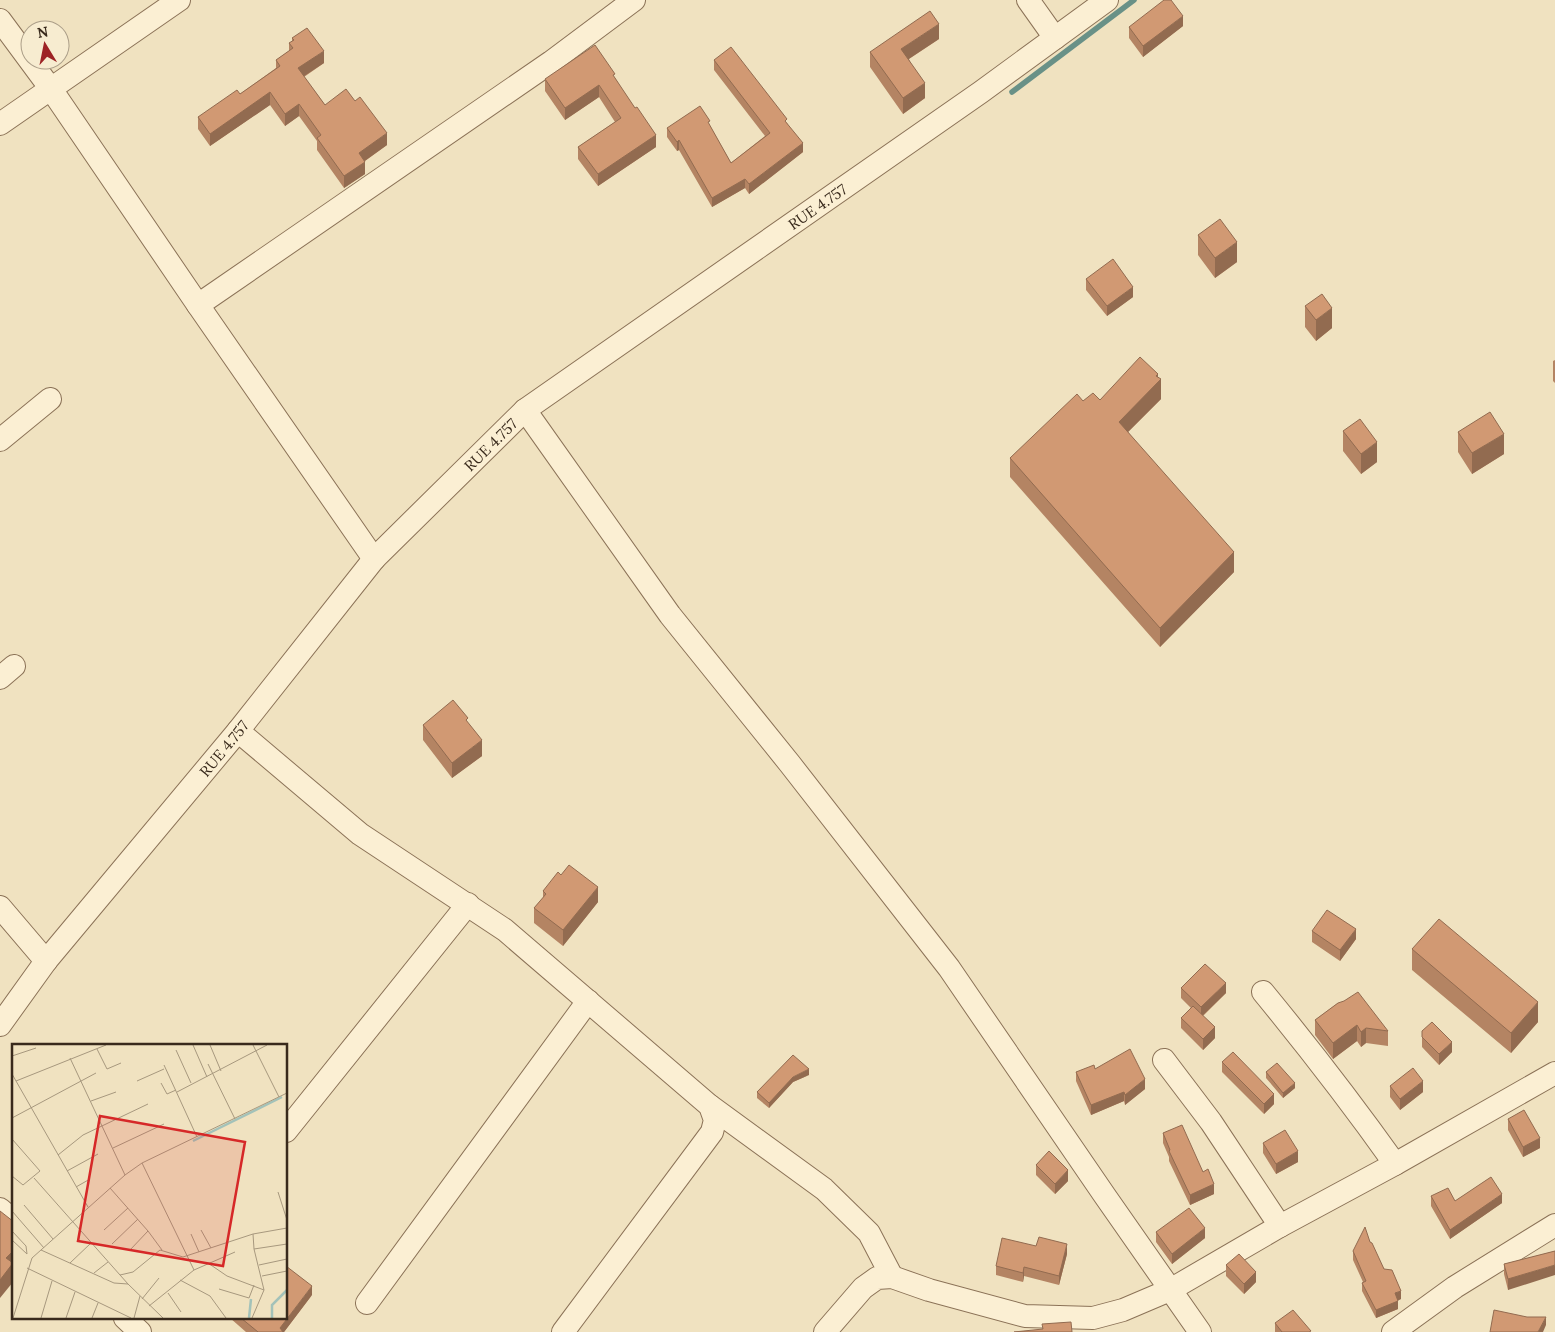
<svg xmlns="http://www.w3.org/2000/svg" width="1555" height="1332" viewBox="0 0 1555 1332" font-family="Lora,serif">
  <rect width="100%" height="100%" fill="#f0e2c0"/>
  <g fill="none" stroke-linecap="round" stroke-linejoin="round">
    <path stroke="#699187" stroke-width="5.5" d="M 1012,92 L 1134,0"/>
    <g stroke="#8b7257" stroke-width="24">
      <g id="minor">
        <path d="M 1028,0 L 1055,38"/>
        <path d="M 0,20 L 51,89 L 198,305 L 374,559"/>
        <path d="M 0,124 L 179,0"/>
        <path d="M 198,305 L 551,62 L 634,0"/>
        <path d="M 525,410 L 670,615 L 790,764 L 949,968 L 1105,1196 L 1200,1332"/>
        <path d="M 0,440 L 50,399"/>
        <path d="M 0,678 L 14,666"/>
        <path d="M 238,731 L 360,834 L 505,930 L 710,1106 L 715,1120 L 712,1132 L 563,1332"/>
        <path d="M 0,907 L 46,961"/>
        <path d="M 1263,992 C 1309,1048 1353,1105 1395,1164"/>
        <path id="s1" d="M 0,1025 L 46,961 L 238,731 L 374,559 L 525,410 L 981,92 L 1107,0"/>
        <path d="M 1164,1060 L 1211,1122 L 1280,1226"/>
        <path d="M 710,1106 L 824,1189 L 869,1233 L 892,1277"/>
        <path d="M 286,1131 L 468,904"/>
        <path d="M 0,1209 L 14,1221"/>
        <path d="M 367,1303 L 588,1001"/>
        <path d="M 125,1318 L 140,1332"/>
        <path d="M 825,1332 L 863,1288 L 877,1278 L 892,1277 L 929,1290 L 1025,1316 L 1093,1318 L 1123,1310 L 1170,1290 L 1280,1226 L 1395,1164 L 1555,1073"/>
        <path d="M 1393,1332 L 1455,1287 L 1555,1225"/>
      </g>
    </g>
    <use href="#minor" stroke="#fbefd3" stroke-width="22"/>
  </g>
  <path fill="#b48463" d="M 1183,26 L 1143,57 L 1129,38 L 1129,27 Z
    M 292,38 L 324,63 L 304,77 L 325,105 L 387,145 L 365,161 L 365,174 L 344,188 L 317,150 L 317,141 L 299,116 L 285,126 L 270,105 L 210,146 L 198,129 L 198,117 L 240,94 L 276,68 L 276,60 L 289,51 L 289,43 L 292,42 Z
    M 939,39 L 909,59 L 925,98 L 903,114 L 870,67 L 870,52 Z
    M 714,60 L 787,123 L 803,152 L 749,194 L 745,188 L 712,207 L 679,150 L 677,151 L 667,137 L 667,128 L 710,126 L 731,163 L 765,136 L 714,70 Z
    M 615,78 L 656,147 L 598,186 L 578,159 L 578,147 L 615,122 L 599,97 L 565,120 L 545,91 L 545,79 Z
    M 1198,235 L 1237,262 L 1215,278 L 1198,255 Z
    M 1086,279 L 1133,297 L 1107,316 L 1086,290 Z
    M 1305,306 L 1332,328 L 1316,341 L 1305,327 Z
    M 1555,360 L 1555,383 L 1553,381 L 1553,361 Z
    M 1158,377 L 1161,399 L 1128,432 L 1234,572 L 1160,647 L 1010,477 L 1010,458 L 1083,401 L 1100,400 Z
    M 1343,431 L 1377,462 L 1361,474 L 1343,451 Z
    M 1458,432 L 1504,454 L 1472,474 L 1458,452 Z
    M 423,725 L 482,756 L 452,778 L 423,740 Z
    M 561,875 L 598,902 L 563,946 L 534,923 L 534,908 L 543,898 L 543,891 Z
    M 1312,931 L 1356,939 L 1340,961 L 1312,942 Z
    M 1412,949 L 1538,1022 L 1511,1053 L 1412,970 Z
    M 1181,988 L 1226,993 L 1203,1016 L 1215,1038 L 1203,1050 L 1181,1028 L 1181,1018 L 1191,1008 L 1181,998 Z
    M 1338,1003 L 1388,1031 L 1388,1046 L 1366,1043 L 1361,1047 L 1357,1041 L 1333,1059 L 1315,1035 L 1315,1020 Z
    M 1422,1031 L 1452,1052 L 1439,1065 L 1422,1047 Z
    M 1222,1062 L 1274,1104 L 1264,1114 L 1222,1072 Z
    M 1095,1069 L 1145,1089 L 1125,1105 L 1124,1101 L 1091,1115 L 1076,1081 L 1076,1072 Z
    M 1266,1072 L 1295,1088 L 1283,1098 L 1266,1078 Z
    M 809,1075 L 793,1082 L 769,1108 L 757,1098 L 757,1092 Z
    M 1390,1086 L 1423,1092 L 1400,1110 L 1390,1097 Z
    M 1508,1119 L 1540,1148 L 1523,1157 L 1508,1130 Z
    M 1163,1133 L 1203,1172 L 1214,1194 L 1190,1205 L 1169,1161 L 1169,1157 L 1163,1143 Z
    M 1263,1143 L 1298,1162 L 1276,1174 L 1263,1153 Z
    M 1036,1165 L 1068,1181 L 1055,1194 L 1036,1175 Z
    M 1431,1196 L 1455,1201 L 1502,1203 L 1450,1239 L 1431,1206 Z
    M 1156,1232 L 1205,1238 L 1172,1264 L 1156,1242 Z
    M 1370,1242 L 1384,1269 L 1401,1299 L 1398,1300 L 1398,1309 L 1376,1318 L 1362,1291 L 1362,1283 L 1363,1282 L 1353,1260 L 1353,1251 Z
    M 1555,1251 L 1508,1290 L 1504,1274 L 1504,1264 Z
    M 1067,1254 L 1059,1285 L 1024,1276 L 1023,1282 L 996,1275 L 996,1266 Z
    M 1226,1265 L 1256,1282 L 1244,1294 L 1226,1276 Z
    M 312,1295 L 284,1332 L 246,1332 L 230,1318 L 286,1318 Z
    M 1275,1323 L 1311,1332 L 1275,1332 Z"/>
  <path fill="#926b50" d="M 1183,16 L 1183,26 L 1143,57 L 1143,46 Z
    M 939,24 L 939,39 L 901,64 L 901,49 Z
    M 324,51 L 324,63 L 298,80 L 298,68 Z
    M 925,83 L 925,98 L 903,114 L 903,98 Z
    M 599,85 L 599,97 L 565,120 L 565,108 Z
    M 270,92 L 270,105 L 210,146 L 210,134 Z
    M 299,104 L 299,116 L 285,126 L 285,114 Z
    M 387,133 L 387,145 L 359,165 L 359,153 Z
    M 656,135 L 656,147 L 598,186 L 598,174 Z
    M 679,140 L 679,150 L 677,151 L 677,142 Z
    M 803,143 L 803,152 L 749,194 L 749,184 Z
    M 365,162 L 365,174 L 344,188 L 344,176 Z
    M 745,179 L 745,188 L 712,207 L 712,198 Z
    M 1237,242 L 1237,262 L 1215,278 L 1215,258 Z
    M 1133,287 L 1133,297 L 1107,316 L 1107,306 Z
    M 1332,308 L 1332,328 L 1316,341 L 1316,320 Z
    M 1158,374 L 1158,382 L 1161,379 L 1161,399 L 1119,441 L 1119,422 Z
    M 1504,434 L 1504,454 L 1472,474 L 1472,453 Z
    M 1377,442 L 1377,462 L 1361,474 L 1361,454 Z
    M 1234,552 L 1234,572 L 1160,647 L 1160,628 Z
    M 482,740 L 482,756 L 452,778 L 452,763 Z
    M 598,887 L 598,902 L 563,946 L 563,930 Z
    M 1356,929 L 1356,939 L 1340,961 L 1340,950 Z
    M 1226,983 L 1226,993 L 1201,1017 L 1201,1007 Z
    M 1538,1002 L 1538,1022 L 1511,1053 L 1511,1033 Z
    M 1357,1025 L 1357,1041 L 1333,1059 L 1333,1043 Z
    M 1215,1027 L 1215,1038 L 1203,1050 L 1203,1039 Z
    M 1366,1028 L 1366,1043 L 1361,1047 L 1361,1032 Z
    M 1452,1042 L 1452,1052 L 1439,1065 L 1439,1054 Z
    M 809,1069 L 809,1075 L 793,1082 L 769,1108 L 769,1103 L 793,1077 Z
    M 1145,1079 L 1145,1089 L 1125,1105 L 1125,1095 Z
    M 1423,1081 L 1423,1092 L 1400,1110 L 1400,1099 Z
    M 1295,1083 L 1295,1088 L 1283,1098 L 1283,1093 Z
    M 1124,1092 L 1124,1101 L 1091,1115 L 1091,1105 Z
    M 1274,1094 L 1274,1104 L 1264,1114 L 1264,1104 Z
    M 1540,1138 L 1540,1148 L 1523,1157 L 1523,1147 Z
    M 1298,1151 L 1298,1162 L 1276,1174 L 1276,1164 Z
    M 1068,1170 L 1068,1181 L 1055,1194 L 1055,1184 Z
    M 1214,1184 L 1214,1194 L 1190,1205 L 1190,1195 Z
    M 1502,1194 L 1502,1203 L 1450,1239 L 1450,1230 Z
    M 1205,1228 L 1205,1238 L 1172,1264 L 1172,1254 Z
    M 1067,1244 L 1067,1254 L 1059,1285 L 1059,1276 Z
    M 14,1250 L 13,1282 L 0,1298 L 0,1280 L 6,1258 Z
    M 1555,1265 L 1555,1275 L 1508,1290 L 1508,1279 Z
    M 1024,1267 L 1024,1276 L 1023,1282 L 1023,1273 Z
    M 1256,1272 L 1256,1282 L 1244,1294 L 1244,1284 Z
    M 312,1286 L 312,1295 L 284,1332 L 280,1332 L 280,1328 Z
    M 1401,1291 L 1401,1299 L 1395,1302 L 1395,1293 Z
    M 1398,1301 L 1398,1309 L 1376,1318 L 1376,1310 Z
    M 1546,1317 L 1546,1325 L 1543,1332 L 1538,1332 Z"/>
  <path fill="#d19973" stroke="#926b50" d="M 1164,0 L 1171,0 L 1183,16 L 1143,46 L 1129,27 Z
    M 930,11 L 939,24 L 901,49 L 925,83 L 903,98 L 870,52 Z
    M 307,28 L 324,51 L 298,68 L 325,105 L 346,89 L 355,101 L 360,97 L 387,133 L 359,153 L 365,162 L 344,176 L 317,138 L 321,135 L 299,104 L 285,114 L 270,92 L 210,134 L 198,117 L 237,90 L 240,94 L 280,66 L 276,60 L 293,48 L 289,43 L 294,40 L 292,38 Z
    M 595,45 L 615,74 L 613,75 L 635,108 L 637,107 L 656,135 L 598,174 L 578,147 L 621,118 L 599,85 L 565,108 L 545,79 Z
    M 731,47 L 787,119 L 785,121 L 803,143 L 749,184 L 745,179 L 712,198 L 679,140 L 677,142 L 667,128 L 700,106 L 710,121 L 708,122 L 731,163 L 770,133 L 714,60 Z
    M 1220,219 L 1237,242 L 1215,258 L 1198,235 Z
    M 1113,259 L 1133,287 L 1107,306 L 1086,279 Z
    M 1322,294 L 1332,308 L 1316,320 L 1305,306 Z
    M 1140,357 L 1158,374 L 1156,376 L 1161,379 L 1119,422 L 1234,552 L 1160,628 L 1010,458 L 1077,394 L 1083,401 L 1093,393 L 1100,400 Z
    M 1490,412 L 1504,434 L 1472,453 L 1458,432 Z
    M 1360,419 L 1377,442 L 1361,454 L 1343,431 Z
    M 453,700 L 468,718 L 466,720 L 482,740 L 452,763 L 423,725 Z
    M 569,865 L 598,887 L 563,930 L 534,908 L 546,894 L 543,891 L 558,872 L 561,875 Z
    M 1327,910 L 1356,929 L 1340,950 L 1312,931 Z
    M 1439,919 L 1538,1002 L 1511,1033 L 1412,949 Z
    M 1205,964 L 1226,983 L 1201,1007 L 1181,988 Z
    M 1358,992 L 1388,1031 L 1366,1028 L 1361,1032 L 1357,1025 L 1333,1043 L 1315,1020 L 1338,1003 L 1344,1001 Z
    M 1193,1006 L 1215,1027 L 1203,1039 L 1181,1018 Z
    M 1432,1022 L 1452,1042 L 1439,1054 L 1422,1037 L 1422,1031 Z
    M 1130,1049 L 1145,1079 L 1125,1095 L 1124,1092 L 1091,1105 L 1076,1072 L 1094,1065 L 1095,1069 Z
    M 1233,1052 L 1274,1094 L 1264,1104 L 1222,1062 Z
    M 793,1055 L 809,1069 L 793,1077 L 769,1103 L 757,1092 Z
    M 1277,1063 L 1295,1083 L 1283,1093 L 1266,1072 Z
    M 1413,1068 L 1423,1081 L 1400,1099 L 1390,1086 Z
    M 1524,1110 L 1540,1138 L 1523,1147 L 1508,1119 Z
    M 1182,1125 L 1203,1172 L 1208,1169 L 1214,1184 L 1190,1195 L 1169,1151 L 1170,1150 L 1163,1133 Z
    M 1285,1130 L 1298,1151 L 1276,1164 L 1263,1143 Z
    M 1049,1151 L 1068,1170 L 1055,1184 L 1036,1165 Z
    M 1491,1177 L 1502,1194 L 1450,1230 L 1431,1196 L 1448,1188 L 1455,1201 Z
    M 1189,1208 L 1205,1228 L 1172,1254 L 1156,1232 Z
    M 0,1211 L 14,1222 L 14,1250 L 6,1258 L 13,1263 L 0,1280 Z
    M 1365,1227 L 1370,1242 L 1372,1243 L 1384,1269 L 1392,1270 L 1401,1291 L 1395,1293 L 1398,1301 L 1376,1310 L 1362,1283 L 1366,1281 L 1353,1251 Z
    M 1039,1237 L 1067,1244 L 1059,1276 L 1024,1267 L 1023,1273 L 996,1266 L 1002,1238 L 1036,1246 Z
    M 1555,1251 L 1555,1265 L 1508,1279 L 1504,1264 Z
    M 1239,1254 L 1256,1272 L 1244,1284 L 1226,1265 Z
    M 286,1266 L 312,1286 L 280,1328 L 283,1332 L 258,1332 L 241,1318 L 286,1318 Z
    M 1293,1310 L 1311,1331 L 1309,1332 L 1282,1332 L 1275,1323 Z
    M 1494,1310 L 1527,1317 L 1546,1317 L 1538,1332 L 1490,1332 Z
    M 1071,1322 L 1072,1332 L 1014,1332 L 1043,1329 L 1042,1324 Z"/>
  <g text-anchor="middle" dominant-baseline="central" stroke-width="4" stroke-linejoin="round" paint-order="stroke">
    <g font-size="15" fill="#392a1c" stroke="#f7ecd0">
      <text stroke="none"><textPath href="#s1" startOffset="1166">RUE 4.757</textPath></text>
      <text stroke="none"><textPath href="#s1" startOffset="761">RUE 4.757</textPath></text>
      <text stroke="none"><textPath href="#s1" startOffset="356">RUE 4.757</textPath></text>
    </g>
  </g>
  <g transform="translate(12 1044)">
    <rect width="275" height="275" fill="#f0e2c0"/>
    <path fill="none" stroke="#a3c2b9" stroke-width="2.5" d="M 181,97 L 270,53M 237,274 L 239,255M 260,274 L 260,261 L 275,246"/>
    <path fill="none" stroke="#a7987e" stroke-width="1" d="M 181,1 L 195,33M 198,1 L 209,27M 241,1 L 267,53M 85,5 L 95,25 L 109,19M 164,6 L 179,39M 0,12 L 24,4M 58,14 L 113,131M 196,20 L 223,75M 152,21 L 185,93M 0,30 L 76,163M 4,37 L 94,1M 125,37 L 152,25M 149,39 L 155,50 L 164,46M 165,48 L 255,1M 79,57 L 104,48M 0,74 L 84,29M 0,95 L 28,127 L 11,141 L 0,132M 101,104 L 152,80M 46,111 L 71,91 L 136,60M 130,119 L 182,226 L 223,208M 55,127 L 86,110M 22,134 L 116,240 L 151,274M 64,143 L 78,135M 98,144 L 136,187 L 118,206M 266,148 L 275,176M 12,161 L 41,195M 0,167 L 32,204M 92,186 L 116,164M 189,186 L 199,204M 0,187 L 14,202 L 15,210M 136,187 L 150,206M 179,190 L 187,208M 0,196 L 15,210M 100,200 L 126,175M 242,205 L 275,200M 29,206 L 102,239 L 116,240M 58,219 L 79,199M 196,219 L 215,232 L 252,246 L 242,205 L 241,190M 247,221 L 275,215M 15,224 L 119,274M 82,229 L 96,218M 108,231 L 121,228 L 148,206 L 171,213 L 241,190 L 275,184M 250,232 L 275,227M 168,236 L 198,252 L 214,274M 207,245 L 237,254 L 242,241M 156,249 L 169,268M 130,255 L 147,234M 137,262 L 182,226M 1,274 L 20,214 L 113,131 L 130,119 L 275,49M 29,274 L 40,237M 54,274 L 63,248M 80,274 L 86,259M 122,274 L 128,252M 240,274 L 252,246"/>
    <path fill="#d62828" fill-opacity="0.15" stroke="#d62828" stroke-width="2.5" d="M 88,72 L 233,98 L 211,222 L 66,197 Z"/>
    <rect width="275" height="275" fill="none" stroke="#392a1c" stroke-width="2.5"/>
  </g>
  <g transform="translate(45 45) rotate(350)"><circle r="24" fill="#f7ecd0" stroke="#ab9e88"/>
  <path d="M0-4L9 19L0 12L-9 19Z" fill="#9d2325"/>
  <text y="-8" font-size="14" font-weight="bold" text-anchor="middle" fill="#392a1c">N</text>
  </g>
</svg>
